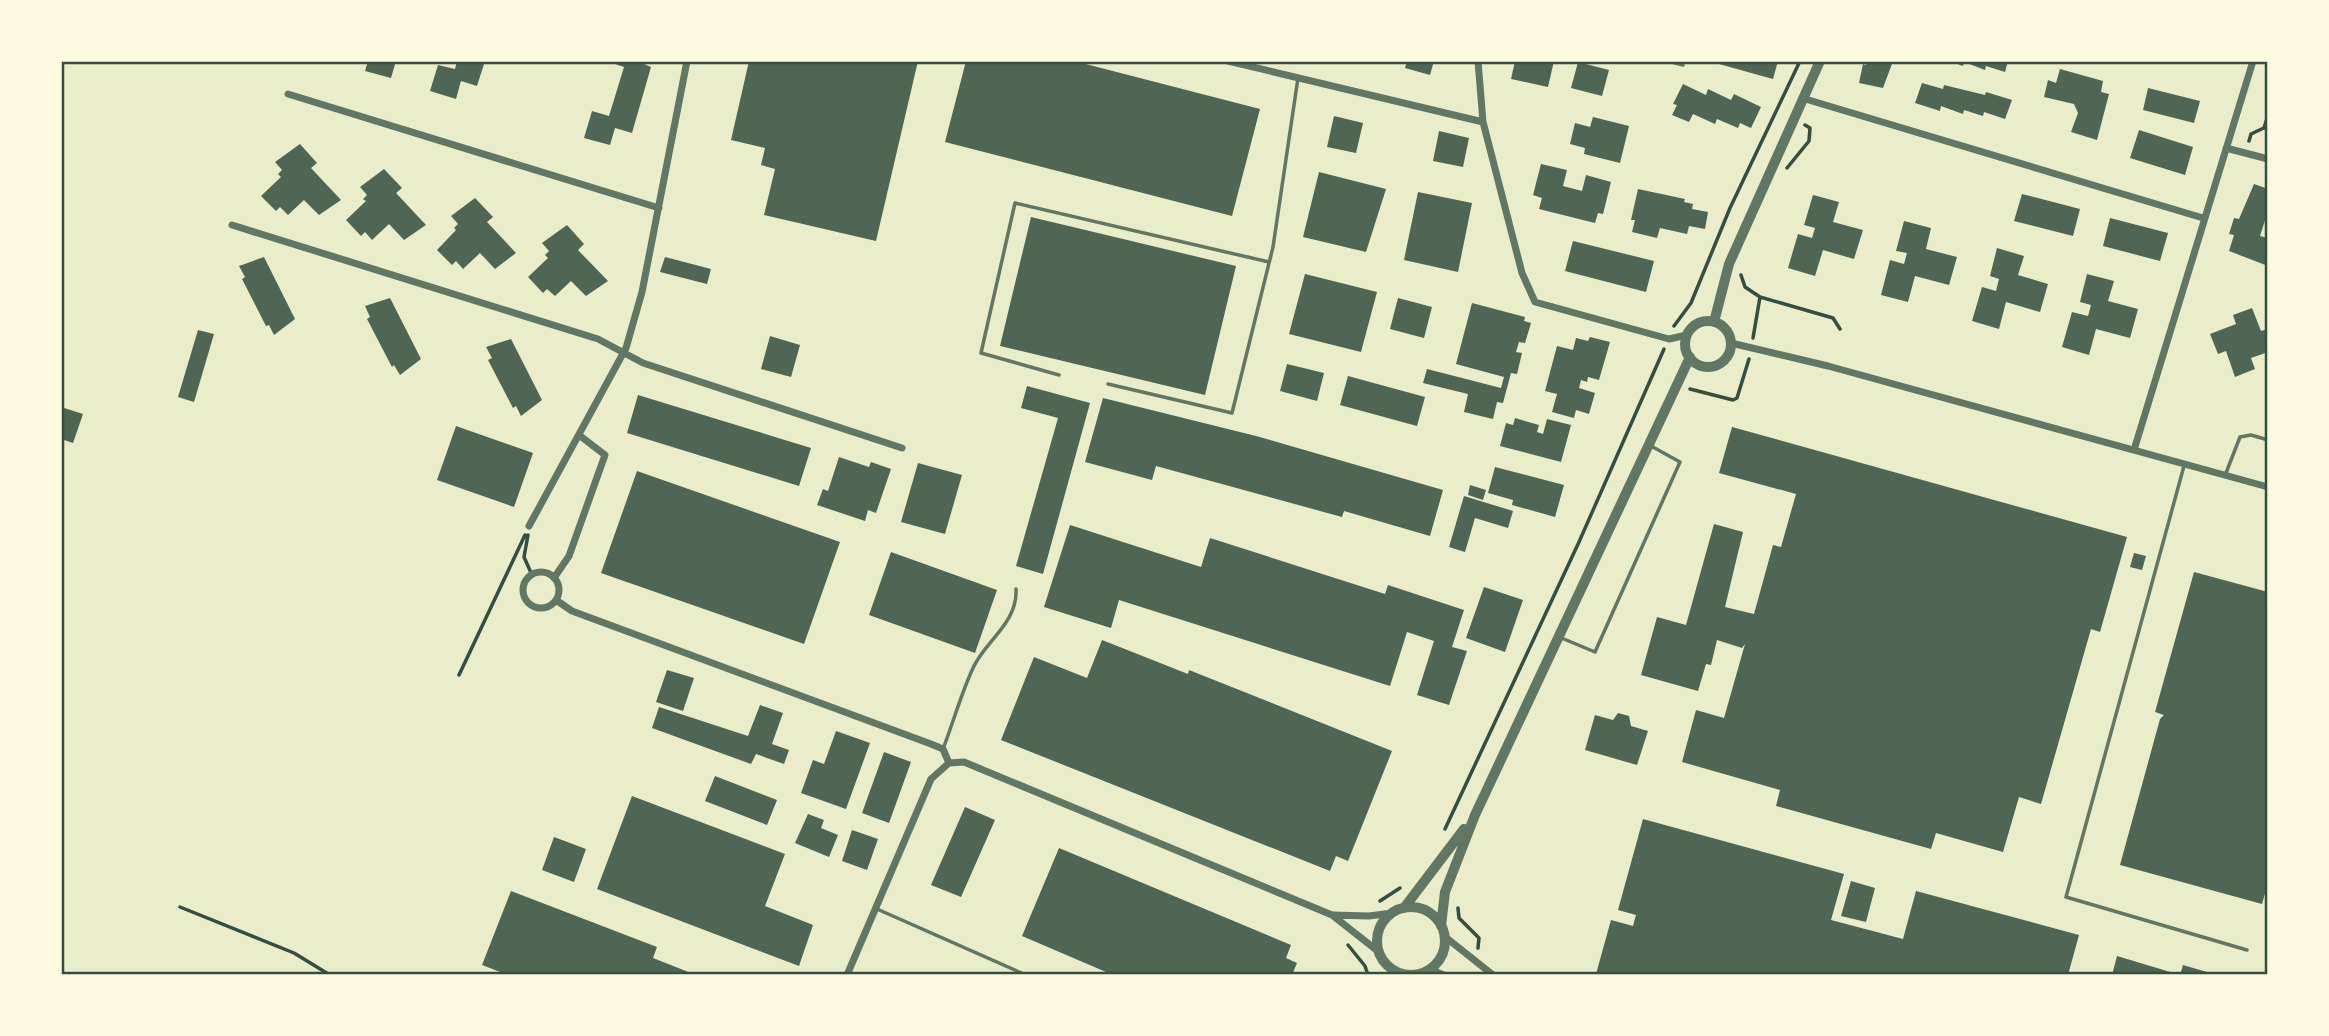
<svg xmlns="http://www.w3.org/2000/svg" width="2329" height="1036" viewBox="0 0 2329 1036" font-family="Barlow,sans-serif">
  <rect width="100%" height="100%" fill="#e9edc9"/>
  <path fill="#4f6655" d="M 368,61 L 396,61 L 391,78 L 365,71 Z
    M 457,61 L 485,61 L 477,86 L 461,81 L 456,99 L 430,91 L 438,65 L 455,69 Z
    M 606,61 L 637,61 L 651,67 L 632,133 L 615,128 L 610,145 L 584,138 L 592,111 L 609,116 L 624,67 Z
    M 749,61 L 918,61 L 876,241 L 764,215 L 775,169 L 761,165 L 765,148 L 731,140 Z
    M 966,61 L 1074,61 L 1260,109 L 1232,216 L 945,142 Z
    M 1407,61 L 1434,61 L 1430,75 L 1405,68 Z
    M 1515,61 L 1554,61 L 1548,87 L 1511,79 Z
    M 1708,61 L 1778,61 L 1773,79 Z
    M 1867,61 L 1893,61 L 1883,88 L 1859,83 L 1863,64 L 1866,65 Z
    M 1949,61 L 2008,61 L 2005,72 L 1986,66 L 1985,70 L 1964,62 L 1963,66 Z
    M 1578,62 L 1609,70 L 1602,96 L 1571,88 Z
    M 2060,69 L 2103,81 L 2101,92 L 2109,94 L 2097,140 L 2071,132 L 2078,113 L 2074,104 L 2044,97 L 2048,80 L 2056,83 Z
    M 1922,83 L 1943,89 L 1944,85 L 1985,95 L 1986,92 L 2012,100 L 2005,119 L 1984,112 L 1983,116 L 1964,110 L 1963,114 L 1941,106 L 1940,111 L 1915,103 Z
    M 1683,84 L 1706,95 L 1708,89 L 1731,100 L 1734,94 L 1761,107 L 1751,128 L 1740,123 L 1738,128 L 1717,119 L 1715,124 L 1693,114 L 1689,122 L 1672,115 L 1677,105 L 1673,104 Z
    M 2148,88 L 2200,101 L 2194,123 L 2143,110 Z
    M 1334,116 L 1363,123 L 1356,153 L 1327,147 Z
    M 1593,117 L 1629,126 L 1620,163 L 1584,154 L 1585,148 L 1570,144 L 1575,123 L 1590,127 Z
    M 2139,130 L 2193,147 L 2185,175 L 2130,158 Z
    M 1439,131 L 1469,138 L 1463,167 L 1433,161 Z
    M 300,144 L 317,163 L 311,168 L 341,200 L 319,215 L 304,200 L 288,215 L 280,207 L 276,211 L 261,196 L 281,177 L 278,174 L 282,170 L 275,162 Z
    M 1541,164 L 1567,170 L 1563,186 L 1582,191 L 1586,175 L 1611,182 L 1603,214 L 1598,213 L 1595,223 L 1539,209 L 1542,198 L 1533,195 Z
    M 384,169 L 402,188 L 396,193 L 426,225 L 404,240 L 389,224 L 372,240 L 365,232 L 361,236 L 346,220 L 366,201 L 363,199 L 367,195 L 360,187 Z
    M 1319,172 L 1386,189 L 1366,252 L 1303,237 Z
    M 2254,184 L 2268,189 L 2268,211 L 2260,236 L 2268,238 L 2268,266 L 2229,251 L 2234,235 L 2229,234 L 2234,218 L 2239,219 Z
    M 1638,189 L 1685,199 L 1684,202 L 1693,204 L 1692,209 L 1708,212 L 1705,229 L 1689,226 L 1687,234 L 1660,228 L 1657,238 L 1632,232 L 1635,220 L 1631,220 Z
    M 1418,192 L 1472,203 L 1458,272 L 1404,260 Z
    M 2022,194 L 2080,209 L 2073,236 L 2014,221 Z
    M 1813,195 L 1839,202 L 1833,222 L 1863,230 L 1854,259 L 1823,250 L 1815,276 L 1788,268 L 1798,234 L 1812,238 L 1815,228 L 1804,225 Z
    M 475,198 L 493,217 L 487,222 L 516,253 L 495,269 L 480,253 L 463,269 L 456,261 L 452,265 L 437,250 L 456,230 L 454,228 L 458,224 L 451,216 Z
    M 1031,217 L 1236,266 L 1205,395 L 1000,346 Z
    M 2110,218 L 2168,233 L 2160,261 L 2103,246 Z
    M 1904,221 L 1931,228 L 1926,249 L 1957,257 L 1949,285 L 1915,276 L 1908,302 L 1881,295 L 1890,260 L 1904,264 L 1907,253 L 1896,251 Z
    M 567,225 L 584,244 L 578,250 L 608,281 L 586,296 L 571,281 L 555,296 L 547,289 L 543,293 L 528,277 L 548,258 L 545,255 L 549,251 L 542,243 Z
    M 1573,241 L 1654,261 L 1646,292 L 1565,271 Z
    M 1997,248 L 2024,256 L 2018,275 L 2048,284 L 2040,312 L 2006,302 L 1999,329 L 1972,321 L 1982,287 L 1996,291 L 1999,279 L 1990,276 Z
    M 264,257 L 295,319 L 274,335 L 269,325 L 266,326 L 242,279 L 245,277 L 239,266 Z
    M 665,257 L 711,269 L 707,284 L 660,272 Z
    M 1305,274 L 1377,292 L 1361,352 L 1289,334 Z
    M 2087,274 L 2114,281 L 2108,301 L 2138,309 L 2130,338 L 2096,329 L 2089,355 L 2062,347 L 2072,312 L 2088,316 L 2091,305 L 2080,302 Z
    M 390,298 L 421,359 L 400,375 L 394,365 L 392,367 L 367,319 L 370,317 L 365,306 Z
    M 1398,298 L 1432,307 L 1424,338 L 1390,329 Z
    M 1472,303 L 1525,317 L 1524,321 L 1531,323 L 1525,343 L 1519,342 L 1516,352 L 1522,353 L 1517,374 L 1511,373 L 1503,403 L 1497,402 L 1493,419 L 1464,412 L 1468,394 L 1423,383 L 1427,369 L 1501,388 L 1504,377 L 1456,364 Z
    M 2252,308 L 2261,331 L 2268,329 L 2268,352 L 2251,358 L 2255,369 L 2235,377 L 2226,351 L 2218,354 L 2210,334 L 2236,324 L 2233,315 Z
    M 198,330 L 214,334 L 194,402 L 178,397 Z
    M 770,336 L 800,345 L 791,377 L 761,369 Z
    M 1590,337 L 1610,342 L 1599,380 L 1588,377 L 1587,382 L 1581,380 L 1579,388 L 1595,393 L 1589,414 L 1576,410 L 1574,418 L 1552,412 L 1557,394 L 1545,391 L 1557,346 L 1573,350 L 1576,338 L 1588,341 Z
    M 511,339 L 542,400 L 521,416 L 516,406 L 513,408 L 488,360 L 492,358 L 486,347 Z
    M 1287,364 L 1324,373 L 1317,401 L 1280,391 Z
    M 1348,376 L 1425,397 L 1417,426 L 1340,405 Z
    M 1027,386 L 1090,403 L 1043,574 L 1016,566 L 1058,418 L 1021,408 Z
    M 638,395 L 811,448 L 799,486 L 627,433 Z
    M 1103,398 L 1256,436 L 1443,490 L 1430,536 L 1344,511 L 1342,517 L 1156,466 L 1152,480 L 1085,462 Z
    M 61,407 L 83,414 L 73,443 L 61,439 Z
    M 1515,418 L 1539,425 L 1537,432 L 1543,434 L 1547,419 L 1571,425 L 1561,462 L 1500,446 L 1506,423 L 1513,425 Z
    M 456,426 L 533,453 L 514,507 L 437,480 Z
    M 1732,427 L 2127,537 L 2100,632 L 2091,629 L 2041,804 L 2019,797 L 2003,852 L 1936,833 L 1931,849 L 1776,806 L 1780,790 L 1682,762 L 1696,710 L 1724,718 L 1745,644 L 1742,648 L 1717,640 L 1711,665 L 1706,664 L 1698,691 L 1641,675 L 1657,617 L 1686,625 L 1714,524 L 1743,532 L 1725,607 L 1754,614 L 1773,545 L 1781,547 L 1796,494 L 1719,473 Z
    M 839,457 L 869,467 L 871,462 L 891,469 L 876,513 L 868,510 L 865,521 L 817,505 L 823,489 L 828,491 Z
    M 918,463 L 962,475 L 945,534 L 901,522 Z
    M 1495,467 L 1564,485 L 1555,517 L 1512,505 L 1513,500 L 1488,493 Z
    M 637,471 L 840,542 L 804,644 L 601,573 Z
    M 1470,485 L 1486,490 L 1483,500 L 1468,495 Z
    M 1464,496 L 1513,511 L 1508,528 L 1475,518 L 1465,552 L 1449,547 Z
    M 1070,525 L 1201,567 L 1210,538 L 1385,594 L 1388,585 L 1464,610 L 1452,647 L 1467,651 L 1449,705 L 1417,695 L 1434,641 L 1407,632 L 1390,686 L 1119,600 L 1111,628 L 1044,607 Z
    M 891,552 L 997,590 L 975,653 L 869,615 Z
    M 2134,553 L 2146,556 L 2142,570 L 2130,567 Z
    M 2194,572 L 2268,592 L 2268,883 L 2262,904 L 2120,865 L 2160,719 L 2164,715 L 2155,712 Z
    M 1484,587 L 1523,600 L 1505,652 L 1466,638 Z
    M 1102,640 L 1188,674 L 1189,670 L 1392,751 L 1348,861 L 1336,856 L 1330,871 L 1001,740 L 1034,657 L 1087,678 Z
    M 667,670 L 694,678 L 683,711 L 656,702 Z
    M 760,705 L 783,713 L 772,744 L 789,750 L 784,764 L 756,754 L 751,764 L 652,728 L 659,707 L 748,736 Z
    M 1618,713 L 1629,716 L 1631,726 L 1648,731 L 1637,765 L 1585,750 L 1595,715 L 1613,720 Z
    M 836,731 L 870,743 L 846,809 L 801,793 L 813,760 L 824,764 Z
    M 884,752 L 911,762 L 889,823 L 862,813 Z
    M 715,776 L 777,800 L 767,825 L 705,801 Z
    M 632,796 L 785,854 L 765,906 L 813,925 L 799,966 L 597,889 Z
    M 965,807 L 995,820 L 961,897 L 931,885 Z
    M 808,814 L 824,820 L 821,828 L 838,835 L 829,857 L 795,843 Z
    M 1643,819 L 1844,874 L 1831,920 L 1903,939 L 1916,891 L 2079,935 L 2068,975 L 1596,974 L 1611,920 L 1633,926 L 1636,915 L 1618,910 Z
    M 852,830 L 878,839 L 867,870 L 842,861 Z
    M 554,837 L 586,849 L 574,882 L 542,870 Z
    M 1059,848 L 1291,945 L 1286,958 L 1297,963 L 1292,975 L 1113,975 L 1022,936 Z
    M 1851,881 L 1875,888 L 1866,922 L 1841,916 Z
    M 511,891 L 657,947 L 653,958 L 696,975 L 508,975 L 482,965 Z
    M 2117,956 L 2177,974 L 2177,975 L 2112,975 Z
    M 2183,965 L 2214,974 L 2214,975 L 2180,975 Z"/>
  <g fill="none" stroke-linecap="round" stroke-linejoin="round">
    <path stroke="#344e41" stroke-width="3.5" d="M 2264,128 L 2268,115
      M 2249,141 L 2251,134 L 2268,126
      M 1787,168 L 1809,141 L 1810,128 L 1805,125
      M 1741,275 L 1745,287 L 1760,297 L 1753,338
      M 1760,297 L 1833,318 L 1840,329
      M 1674,326 L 1691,303 L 1730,208 L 1800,61
      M 1690,389 L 1733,400 L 1737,398 L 1749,359
      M 528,535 L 524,557 L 532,575
      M 459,675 L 525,535
      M 1445,829 L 1579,542 L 1664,349
      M 1380,901 L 1400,888
      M 180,907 L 294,953 L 330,975
      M 1458,908 L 1459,918 L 1479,938 L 1478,948
      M 1348,945 L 1365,966 L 1368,975"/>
    <path stroke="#617663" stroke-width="3.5" d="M 1668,61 L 1683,65
      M 1059,375 L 981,353 L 1015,203 L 1269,262
      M 1108,384 L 1232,413 L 1273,247 L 1298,78
      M 2184,466 L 2066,897 L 2247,950
      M 2226,473 L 2240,437 L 2251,435 L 2268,440
      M 1559,637 L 1595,652 L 1680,462 L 1651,446
      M 943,749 C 953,723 961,694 973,668 C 985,641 1018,623 1016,589
      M 877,909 L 1026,975"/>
    <path stroke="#617663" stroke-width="7" d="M 1228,61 L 1483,122
      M 1478,61 L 1483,122 L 1522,273 L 1535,302 L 1669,339 L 1687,335
      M 288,94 L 659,208
      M 1802,98 L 2203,218
      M 2226,148 L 2268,159
      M 232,225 L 598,339 L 643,363 L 902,448
      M 1731,343 L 1828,366 L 2268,487
      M 2134,450 L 2253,61
      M 529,526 L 626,348 L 642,292 L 687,61
      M523 590a18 18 0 1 1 36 0a18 18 0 1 1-36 0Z
      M 554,578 L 569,556 L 605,455 L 579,435
      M 556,600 L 572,611 L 931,744 L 943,749 L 949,763
      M 1333,915 L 1369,916 L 1392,913
      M 1444,936 L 1493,975
      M 1429,969 L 1444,975
      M 847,975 L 931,779 L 949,763 L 964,762 L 1332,915 L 1379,952"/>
    <path stroke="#617663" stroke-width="10" d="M1685 344a23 23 0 1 1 46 0a23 23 0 1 1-46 0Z
      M 1714,322 L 1729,264 L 1820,61
      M1377 941a34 34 0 1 1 68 0a34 34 0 1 1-68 0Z
      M 1404,908 L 1464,829
      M 1441,926 L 1445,892 L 1475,815 L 1690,357"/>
  </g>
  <rect width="2329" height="1036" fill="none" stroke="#fefae0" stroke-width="126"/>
  <rect x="63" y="63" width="2203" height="910" fill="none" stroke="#344e41" stroke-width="2.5"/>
</svg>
